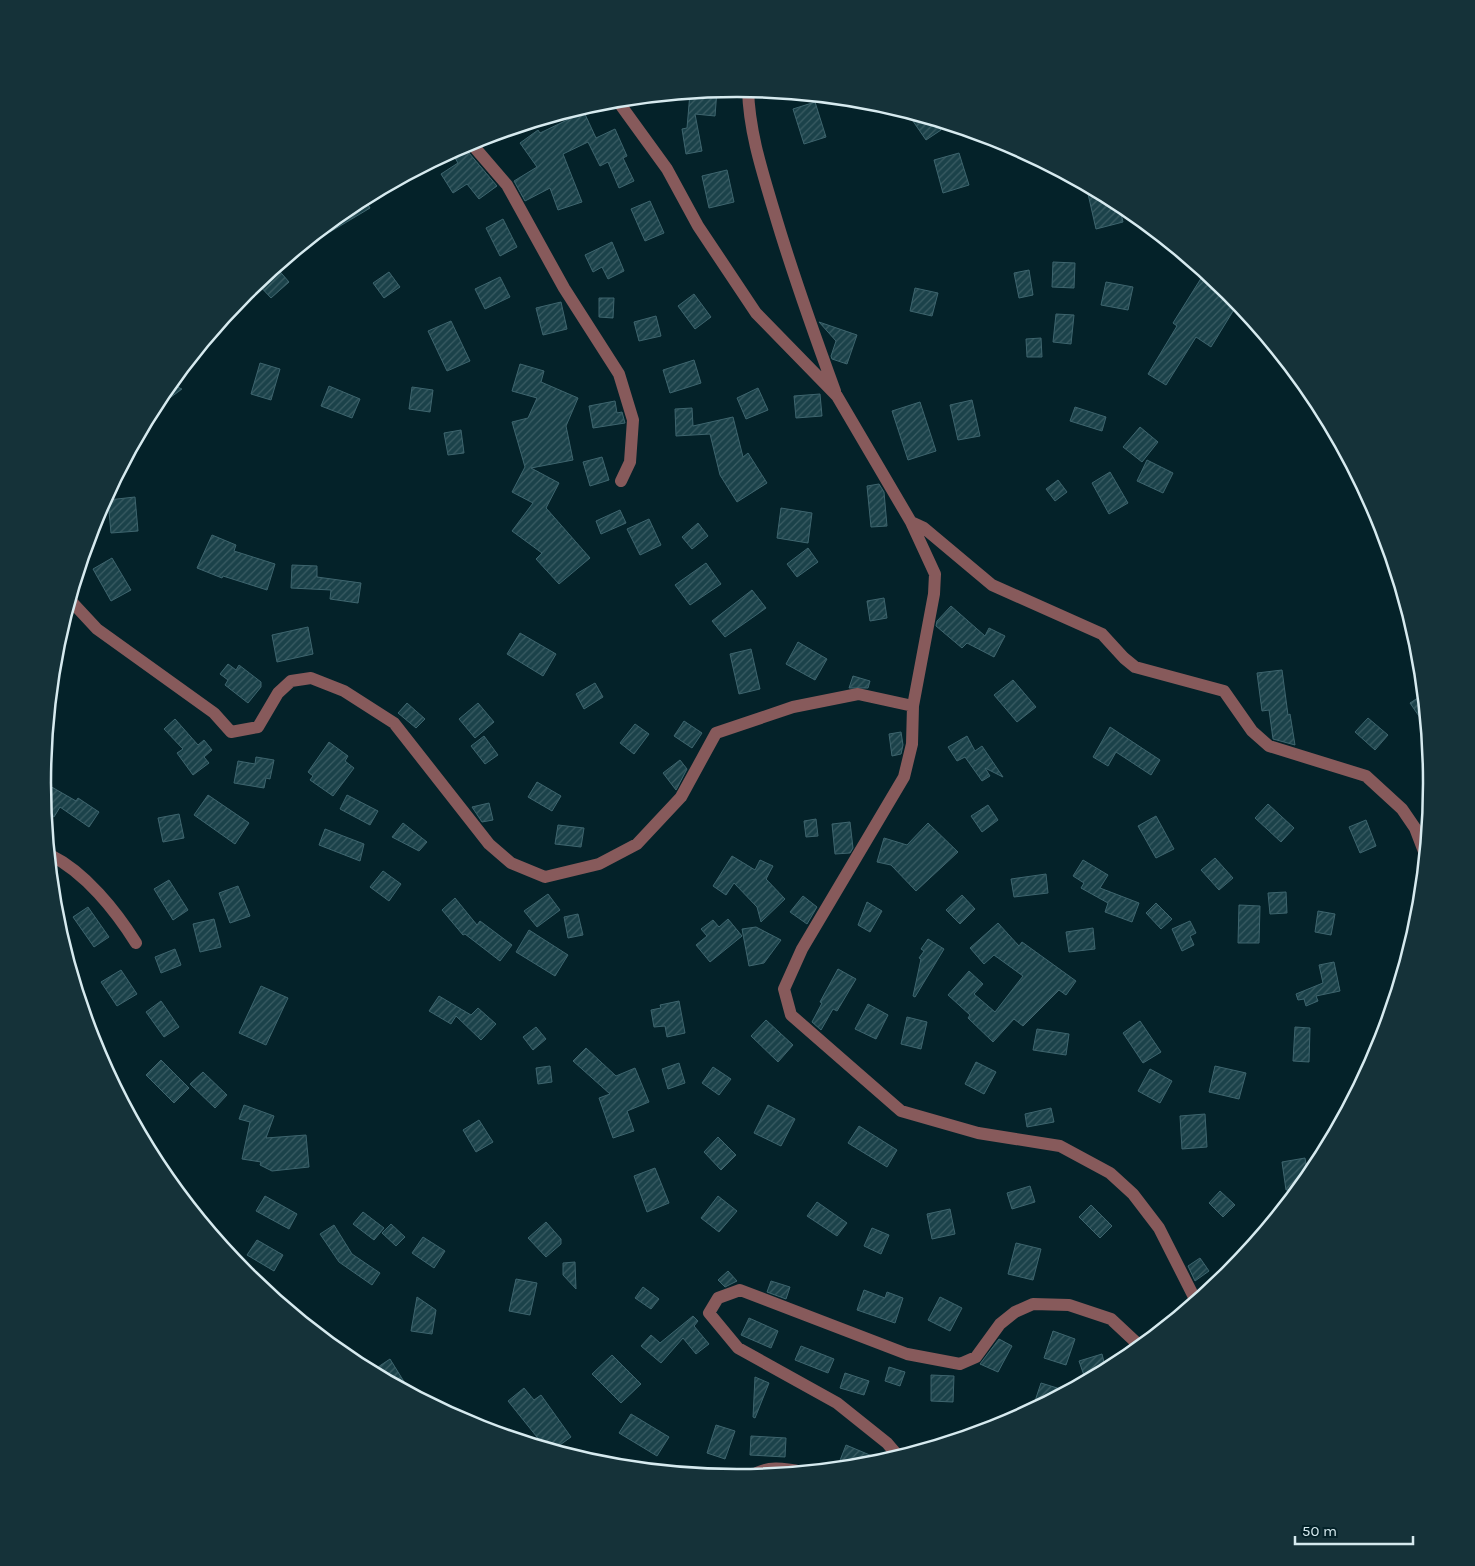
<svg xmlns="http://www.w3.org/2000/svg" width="1475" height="1566" viewBox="0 0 1475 1566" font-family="Karla,sans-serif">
  <defs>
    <pattern id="building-hatch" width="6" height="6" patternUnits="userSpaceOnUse" patternTransform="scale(1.25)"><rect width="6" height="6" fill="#1b424a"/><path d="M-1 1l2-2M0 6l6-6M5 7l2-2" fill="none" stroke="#3b5d64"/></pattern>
  </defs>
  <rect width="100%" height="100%" fill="#042229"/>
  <path fill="url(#building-hatch)" stroke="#3e656e" d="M 717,90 L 715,116 L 695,114 L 702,151 L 686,154 L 682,129 L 687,128 L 690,93 Z
    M 815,102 L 826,137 L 804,144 L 793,109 Z
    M 906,111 L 934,120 L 941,130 L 926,140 Z
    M 584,112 L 596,138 L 615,129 L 627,156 L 623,158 L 634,181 L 619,188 L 608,162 L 600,166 L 588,142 L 563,154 L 582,202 L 558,210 L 550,188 L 525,201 L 514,181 L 537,167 L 520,143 L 538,130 L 540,133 Z
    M 463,146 L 497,186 L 479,199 L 467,184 L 453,193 L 441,174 L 458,163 L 452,153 Z
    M 959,153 L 969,185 L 943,193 L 934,160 Z
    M 727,170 L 734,202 L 709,208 L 702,176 Z
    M 1086,185 L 1118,202 L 1123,222 L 1096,229 Z
    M 364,198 L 370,208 L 330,232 L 326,226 L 352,205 Z
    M 650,201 L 664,233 L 645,241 L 631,209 Z
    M 503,219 L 517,247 L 500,256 L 486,228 Z
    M 612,242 L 624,271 L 608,279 L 602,267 L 593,272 L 585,255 Z
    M 1053,262 L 1075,263 L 1074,288 L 1052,287 Z
    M 276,267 L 289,282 L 271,298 L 257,283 Z
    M 1029,270 L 1033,295 L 1019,298 L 1014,273 Z
    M 389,272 L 400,287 L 384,298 L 373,283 Z
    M 1205,272 L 1229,292 L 1238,303 L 1211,347 L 1196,337 L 1166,385 L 1148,374 L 1177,326 L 1173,323 Z
    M 500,277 L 510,297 L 485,309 L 475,289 Z
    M 1106,282 L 1133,287 L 1128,310 L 1101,305 Z
    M 915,288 L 938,293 L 932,316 L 910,311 Z
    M 694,294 L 711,317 L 695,329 L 678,306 Z
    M 599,298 L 614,298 L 613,318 L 599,317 Z
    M 561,302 L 567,329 L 543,335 L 536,308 Z
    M 1056,314 L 1074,315 L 1071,344 L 1053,342 Z
    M 656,316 L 661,336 L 639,341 L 634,322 Z
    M 451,321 L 470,361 L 447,371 L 428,331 Z
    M 819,322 L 857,335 L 847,364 L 832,359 L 831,356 L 836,341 Z
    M 1041,338 L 1042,357 L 1027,357 L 1026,339 Z
    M 694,360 L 701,383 L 670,393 L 663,370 Z
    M 260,363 L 280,369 L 271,400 L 251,394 Z
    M 520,364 L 544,371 L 541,382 L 578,398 L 566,426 L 573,460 L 531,468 L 559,483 L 546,508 L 590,558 L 559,584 L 536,559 L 542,553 L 512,531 L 533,503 L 512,492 L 525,467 L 512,422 L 528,418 L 537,398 L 512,391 Z
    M 170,384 L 182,389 L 152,411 L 160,397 Z
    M 329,386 L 360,399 L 352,418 L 321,406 Z
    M 412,387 L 433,390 L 430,412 L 409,409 Z
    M 758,388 L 768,410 L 746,419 L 737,398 Z
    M 820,394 L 822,416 L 796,418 L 794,396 Z
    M 972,400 L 980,436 L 958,440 L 950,405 Z
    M 615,401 L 617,413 L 622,412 L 625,423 L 593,428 L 589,406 Z
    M 920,402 L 936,451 L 908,460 L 892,411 Z
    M 1075,407 L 1106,417 L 1102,431 L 1070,421 Z
    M 692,408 L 693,426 L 733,417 L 743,457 L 748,453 L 767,483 L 737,502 L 720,475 L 710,434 L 676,436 L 675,409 Z
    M 1140,427 L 1158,442 L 1142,462 L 1123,447 Z
    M 461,430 L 464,453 L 448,455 L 444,433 Z
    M 602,457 L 609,480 L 590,486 L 583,462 Z
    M 1147,460 L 1173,473 L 1163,493 L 1137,481 Z
    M 1110,472 L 1128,503 L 1109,514 L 1092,483 Z
    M 1058,480 L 1067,492 L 1055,501 L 1046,489 Z
    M 879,484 L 884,492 L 887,526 L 871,527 L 867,486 Z
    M 135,497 L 138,531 L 111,533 L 108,500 Z
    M 781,508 L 812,513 L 808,543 L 777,538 Z
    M 620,510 L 626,523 L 601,534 L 596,521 Z
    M 649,519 L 661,545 L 640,555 L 627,529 Z
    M 698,523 L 708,536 L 692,549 L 682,537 Z
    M 212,535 L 236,545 L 234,551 L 275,564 L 267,590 L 223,576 L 222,578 L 197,568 Z
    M 808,548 L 818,562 L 797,577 L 787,564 Z
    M 112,558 L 131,590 L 111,601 L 93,569 Z
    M 706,563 L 721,584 L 690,605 L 675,585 Z
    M 292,565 L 317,566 L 317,577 L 361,583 L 358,603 L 330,599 L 331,590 L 291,588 Z
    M 752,590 L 766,608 L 725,637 L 712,621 Z
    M 884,598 L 887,618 L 870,621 L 867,601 Z
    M 951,606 L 985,636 L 989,628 L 1005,636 L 994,657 L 967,643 L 962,648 L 936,626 L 937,621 Z
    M 308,627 L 313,654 L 277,662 L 272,635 Z
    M 520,633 L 556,654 L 543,676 L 507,654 Z
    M 798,642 L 827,659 L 815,680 L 786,664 Z
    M 751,649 L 760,689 L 739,694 L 730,654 Z
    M 228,664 L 236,670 L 239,665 L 261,682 L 261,687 L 248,703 L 225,685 L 228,680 L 220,674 Z
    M 1282,670 L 1288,715 L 1290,714 L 1295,745 L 1273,739 L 1269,710 L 1262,711 L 1257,673 Z
    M 853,676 L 870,681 L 868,688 L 849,688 Z
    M 1013,680 L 1036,707 L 1017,722 L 994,695 Z
    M 595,683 L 603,697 L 584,709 L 576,694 Z
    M 1424,694 L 1424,699 L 1427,728 L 1410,703 Z
    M 407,703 L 425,719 L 416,728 L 398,713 Z
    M 478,703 L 494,722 L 475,738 L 459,719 Z
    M 1368,718 L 1388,735 L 1375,750 L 1355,732 Z
    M 175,719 L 198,745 L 204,740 L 212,750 L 204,757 L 209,763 L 193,775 L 177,753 L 183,749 L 164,729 Z
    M 684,721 L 702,733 L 692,748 L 674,736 Z
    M 635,724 L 649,734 L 634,754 L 620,743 Z
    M 1110,727 L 1160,760 L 1151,775 L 1116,752 L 1108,766 L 1093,757 Z
    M 901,732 L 903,745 L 901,754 L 892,756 L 889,734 Z
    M 484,736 L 498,755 L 485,764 L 471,746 Z
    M 967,736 L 975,751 L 982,746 L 1003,777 L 985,768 L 990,776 L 982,781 L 965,757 L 957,761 L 948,747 Z
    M 329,742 L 348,756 L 345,761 L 354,768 L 333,796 L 310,780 L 313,776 L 308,772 Z
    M 256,757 L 274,760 L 270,779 L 266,778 L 264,788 L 234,783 L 238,761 L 255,764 Z
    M 680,760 L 687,769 L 676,790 L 663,773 Z
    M 43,782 L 76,801 L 78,798 L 99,812 L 89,827 L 60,807 L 54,817 L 45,812 Z
    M 537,782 L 561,796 L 552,811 L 528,797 Z
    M 208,795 L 249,823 L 235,844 L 194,815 Z
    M 347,795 L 378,811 L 370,825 L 340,809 Z
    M 489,803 L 493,820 L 482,822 L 472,807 Z
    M 1268,804 L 1294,828 L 1281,842 L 1255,818 Z
    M 988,805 L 998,820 L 982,832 L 971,816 Z
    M 179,814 L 184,838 L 163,842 L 158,818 Z
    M 1156,816 L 1174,849 L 1156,858 L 1138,826 Z
    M 816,819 L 818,836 L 806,837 L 804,821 Z
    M 1366,820 L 1376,846 L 1360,853 L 1349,827 Z
    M 850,822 L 853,848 L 850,853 L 835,854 L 832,824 Z
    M 403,823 L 427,842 L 419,851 L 392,837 Z
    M 928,823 L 958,852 L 916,891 L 891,865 L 877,862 L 884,838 L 907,845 Z
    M 558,825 L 584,828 L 581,847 L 555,844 Z
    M 325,829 L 364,844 L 360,861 L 319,845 Z
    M 732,856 L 755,870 L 760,860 L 773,866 L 766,879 L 785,899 L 761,922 L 757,907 L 734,883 L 726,895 L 713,886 Z
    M 1215,858 L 1233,878 L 1219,890 L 1201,870 Z
    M 1083,860 L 1108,875 L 1100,888 L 1139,903 L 1132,922 L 1105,912 L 1108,903 L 1081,888 L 1084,883 L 1073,876 Z
    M 383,871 L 401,884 L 389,901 L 370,887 Z
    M 1046,874 L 1048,893 L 1014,897 L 1011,879 Z
    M 169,880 L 188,910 L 173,920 L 154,889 Z
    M 238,886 L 250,916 L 230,923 L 219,893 Z
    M 1286,892 L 1287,913 L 1270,914 L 1268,893 Z
    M 548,894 L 560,910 L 537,927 L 524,911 Z
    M 962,895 L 975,909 L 960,924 L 946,910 Z
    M 803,896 L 817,907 L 807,924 L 790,912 Z
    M 455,898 L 477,925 L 480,921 L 512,945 L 500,961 L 465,934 L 463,935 L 442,910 Z
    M 867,902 L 882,911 L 870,932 L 858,925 Z
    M 1156,903 L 1172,919 L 1161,929 L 1146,913 Z
    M 1239,905 L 1260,906 L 1259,943 L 1238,943 Z
    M 88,907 L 109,937 L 94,947 L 73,917 Z
    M 1318,911 L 1335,914 L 1331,935 L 1315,932 Z
    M 578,914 L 583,935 L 568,938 L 564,917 Z
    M 214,919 L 221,947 L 200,952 L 193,924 Z
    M 728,919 L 742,936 L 710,962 L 696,945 L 707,936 L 701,929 L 713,920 L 719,927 Z
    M 1190,921 L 1196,933 L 1190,936 L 1194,945 L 1182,951 L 1172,929 Z
    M 998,923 L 1019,946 L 1022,942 L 1076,981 L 1066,995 L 1059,990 L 1023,1026 L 1014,1019 L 993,1042 L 968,1018 L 970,1015 L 948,995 L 969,971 L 983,984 L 974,994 L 995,1012 L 1023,976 L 994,955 L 984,964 L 970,948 Z
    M 756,927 L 781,940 L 764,963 L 749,966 L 742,929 Z
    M 1093,928 L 1095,949 L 1069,952 L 1066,932 Z
    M 529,930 L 568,955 L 555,976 L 516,952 Z
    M 928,939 L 944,949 L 915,997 L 913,996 L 921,959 L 919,958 L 924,951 L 921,949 Z
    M 175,949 L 181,965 L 161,973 L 155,957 Z
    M 1334,962 L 1340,991 L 1316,996 L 1318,1001 L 1306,1006 L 1304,999 L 1298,1000 L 1296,994 L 1323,983 L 1319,965 Z
    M 838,969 L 856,979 L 837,1011 L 833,1009 L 821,1030 L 812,1022 L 822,1003 L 820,1002 Z
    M 121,970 L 137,994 L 117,1006 L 101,982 Z
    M 261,986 L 288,998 L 266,1045 L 239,1033 Z
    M 439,996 L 471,1015 L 478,1008 L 496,1024 L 481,1040 L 456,1016 L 451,1024 L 429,1011 Z
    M 161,1001 L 179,1027 L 164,1037 L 146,1012 Z
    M 679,1001 L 685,1033 L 667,1037 L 665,1026 L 654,1027 L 651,1010 L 661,1008 L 660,1005 Z
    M 868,1004 L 888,1015 L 876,1039 L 855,1029 Z
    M 907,1017 L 927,1022 L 921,1049 L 901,1044 Z
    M 766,1020 L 793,1045 L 778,1062 L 751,1036 Z
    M 1140,1021 L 1161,1052 L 1143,1063 L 1123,1033 Z
    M 536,1027 L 546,1039 L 533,1050 L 523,1037 Z
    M 1295,1027 L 1310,1028 L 1309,1062 L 1293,1061 Z
    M 1037,1029 L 1069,1034 L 1066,1055 L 1033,1050 Z
    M 586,1048 L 616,1076 L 635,1068 L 649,1102 L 627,1111 L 634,1131 L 613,1138 L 599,1098 L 610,1094 L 573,1061 Z
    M 161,1060 L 189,1088 L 174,1103 L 146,1075 Z
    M 976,1062 L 996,1072 L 984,1094 L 965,1084 Z
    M 679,1063 L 685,1083 L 668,1089 L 662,1069 Z
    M 550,1066 L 552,1082 L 538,1084 L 536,1068 Z
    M 1215,1066 L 1246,1073 L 1239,1099 L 1209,1092 Z
    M 713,1067 L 731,1079 L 719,1095 L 702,1083 Z
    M 1150,1069 L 1172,1081 L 1160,1103 L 1138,1091 Z
    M 203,1072 L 227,1095 L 215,1108 L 190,1084 Z
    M 244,1105 L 274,1116 L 266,1138 L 306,1135 L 309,1167 L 272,1171 L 260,1165 L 261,1162 L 242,1159 L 250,1122 L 239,1119 Z
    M 768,1105 L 795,1119 L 781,1146 L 754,1133 Z
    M 1051,1108 L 1054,1122 L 1027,1127 L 1025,1114 Z
    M 1205,1114 L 1207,1147 L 1182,1149 L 1180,1116 Z
    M 479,1120 L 493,1142 L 476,1152 L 463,1130 Z
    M 859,1126 L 897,1150 L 887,1167 L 848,1143 Z
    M 718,1137 L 736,1155 L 721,1170 L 704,1152 Z
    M 1305,1158 L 1308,1178 L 1300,1188 L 1286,1190 L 1282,1162 Z
    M 655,1168 L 669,1203 L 647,1212 L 634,1176 Z
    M 1030,1186 L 1035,1202 L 1012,1209 L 1007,1193 Z
    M 1220,1191 L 1235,1205 L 1223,1217 L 1209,1203 Z
    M 265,1196 L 297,1214 L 289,1229 L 256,1211 Z
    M 718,1196 L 737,1211 L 719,1232 L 701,1218 Z
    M 817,1202 L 847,1223 L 837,1236 L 807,1216 Z
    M 1091,1205 L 1112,1226 L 1100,1238 L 1079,1217 Z
    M 950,1209 L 955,1234 L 932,1239 L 927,1214 Z
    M 363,1212 L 384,1228 L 374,1240 L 353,1224 Z
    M 546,1222 L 561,1239 L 561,1244 L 546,1257 L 528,1238 Z
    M 391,1224 L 405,1237 L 396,1246 L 382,1233 Z
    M 334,1225 L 352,1254 L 380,1273 L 372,1285 L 339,1262 L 320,1234 Z
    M 872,1228 L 889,1235 L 881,1254 L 864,1246 Z
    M 423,1237 L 445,1251 L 434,1268 L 412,1253 Z
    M 257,1240 L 283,1255 L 274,1271 L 247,1255 Z
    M 1016,1243 L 1041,1249 L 1033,1280 L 1008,1274 Z
    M 1200,1258 L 1209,1271 L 1195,1281 L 1188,1266 Z
    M 575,1262 L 576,1289 L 563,1275 L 563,1263 Z
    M 728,1271 L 737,1281 L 725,1287 L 718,1280 Z
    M 516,1279 L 537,1283 L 530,1315 L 509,1311 Z
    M 771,1281 L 790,1287 L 786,1299 L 767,1292 Z
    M 643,1287 L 659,1299 L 651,1309 L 635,1298 Z
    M 864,1290 L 885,1298 L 887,1292 L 903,1298 L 895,1323 L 857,1310 Z
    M 417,1297 L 436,1310 L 432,1334 L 411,1331 Z
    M 940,1297 L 962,1308 L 950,1331 L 928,1320 Z
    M 693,1316 L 698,1321 L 694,1326 L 709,1344 L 696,1354 L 683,1338 L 661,1363 L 641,1346 L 651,1335 L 660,1343 Z
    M 749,1318 L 778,1331 L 771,1348 L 741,1335 Z
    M 1053,1331 L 1075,1339 L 1066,1365 L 1044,1358 Z
    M 999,1339 L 1012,1346 L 998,1372 L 980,1364 Z
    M 801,1346 L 834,1359 L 828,1373 L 795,1360 Z
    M 1102,1354 L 1106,1370 L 1086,1381 L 1079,1361 Z
    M 612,1355 L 641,1384 L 621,1403 L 592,1374 Z
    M 390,1359 L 411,1393 L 380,1376 L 375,1369 Z
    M 889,1367 L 905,1372 L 900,1386 L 885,1381 Z
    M 845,1373 L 869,1381 L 864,1395 L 840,1388 Z
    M 931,1375 L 954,1376 L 953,1402 L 931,1401 Z
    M 755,1377 L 769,1383 L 755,1418 L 753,1417 Z
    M 1041,1383 L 1067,1391 L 1032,1410 Z
    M 524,1388 L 534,1400 L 541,1395 L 571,1437 L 553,1450 L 545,1447 L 508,1401 Z
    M 631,1414 L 669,1437 L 657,1456 L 619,1433 Z
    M 716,1425 L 735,1431 L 725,1459 L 707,1453 Z
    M 751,1436 L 786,1438 L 785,1457 L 750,1455 Z
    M 846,1445 L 884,1461 L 849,1467 L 839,1463 Z"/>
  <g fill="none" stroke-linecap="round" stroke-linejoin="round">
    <path stroke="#875a5b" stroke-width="12" d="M 748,89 C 749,131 762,171 774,211 C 792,272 813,331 835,391
      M 617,100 L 667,169 L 698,226 L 756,313 L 837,396 L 911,522 L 935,574 L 934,594 L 913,706 L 912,744 L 904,777 L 802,949 L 784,989 L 791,1015 L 901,1111 L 978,1133 L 1060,1146 L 1110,1173 L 1133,1194 L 1159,1228 L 1196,1301
      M 470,142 L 507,185 L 564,288 L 619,374 L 633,420 L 630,462 L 621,481
      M 911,522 L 924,528 L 992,585 L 1102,634 L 1124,658 L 1135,667 L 1224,691 L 1252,731 L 1269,746 L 1366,776 L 1402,809 L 1415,828 L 1425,854
      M 70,600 L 97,629 L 214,713 L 231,732 L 258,727 L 278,693 L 291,681 L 311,678 L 344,691 L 394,723 L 489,844 L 511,863 L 545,877 L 599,864 L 637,844 L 681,797 L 716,733 L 793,707 L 858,694 L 913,706
      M 50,855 C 85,872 116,911 136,943
      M 899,1457 L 887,1443 L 837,1403 L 738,1348 L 709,1313 L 718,1298 L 740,1290 L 907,1354 L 960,1364 L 976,1357 L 1000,1324 L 1015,1312 L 1033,1304 L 1069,1305 L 1111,1319 L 1141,1347
      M 750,1477 C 766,1465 784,1468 803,1472"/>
  </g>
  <path d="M0 0H1475V1566H0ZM51 783a686 686 0 1 1 1372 0a686 686 0 1 1-1372 0Z" fill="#153239" fill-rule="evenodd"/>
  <path fill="none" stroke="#d6eaef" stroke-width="2.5" d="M51 783a686 686 0 1 1 1372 0a686 686 0 1 1-1372 0Z"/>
  <path d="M1295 1536v8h118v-8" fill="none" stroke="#d6eaef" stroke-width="2.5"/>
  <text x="1302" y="1536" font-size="15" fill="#d6eaef" stroke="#042229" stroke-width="4" paint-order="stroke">50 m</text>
</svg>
